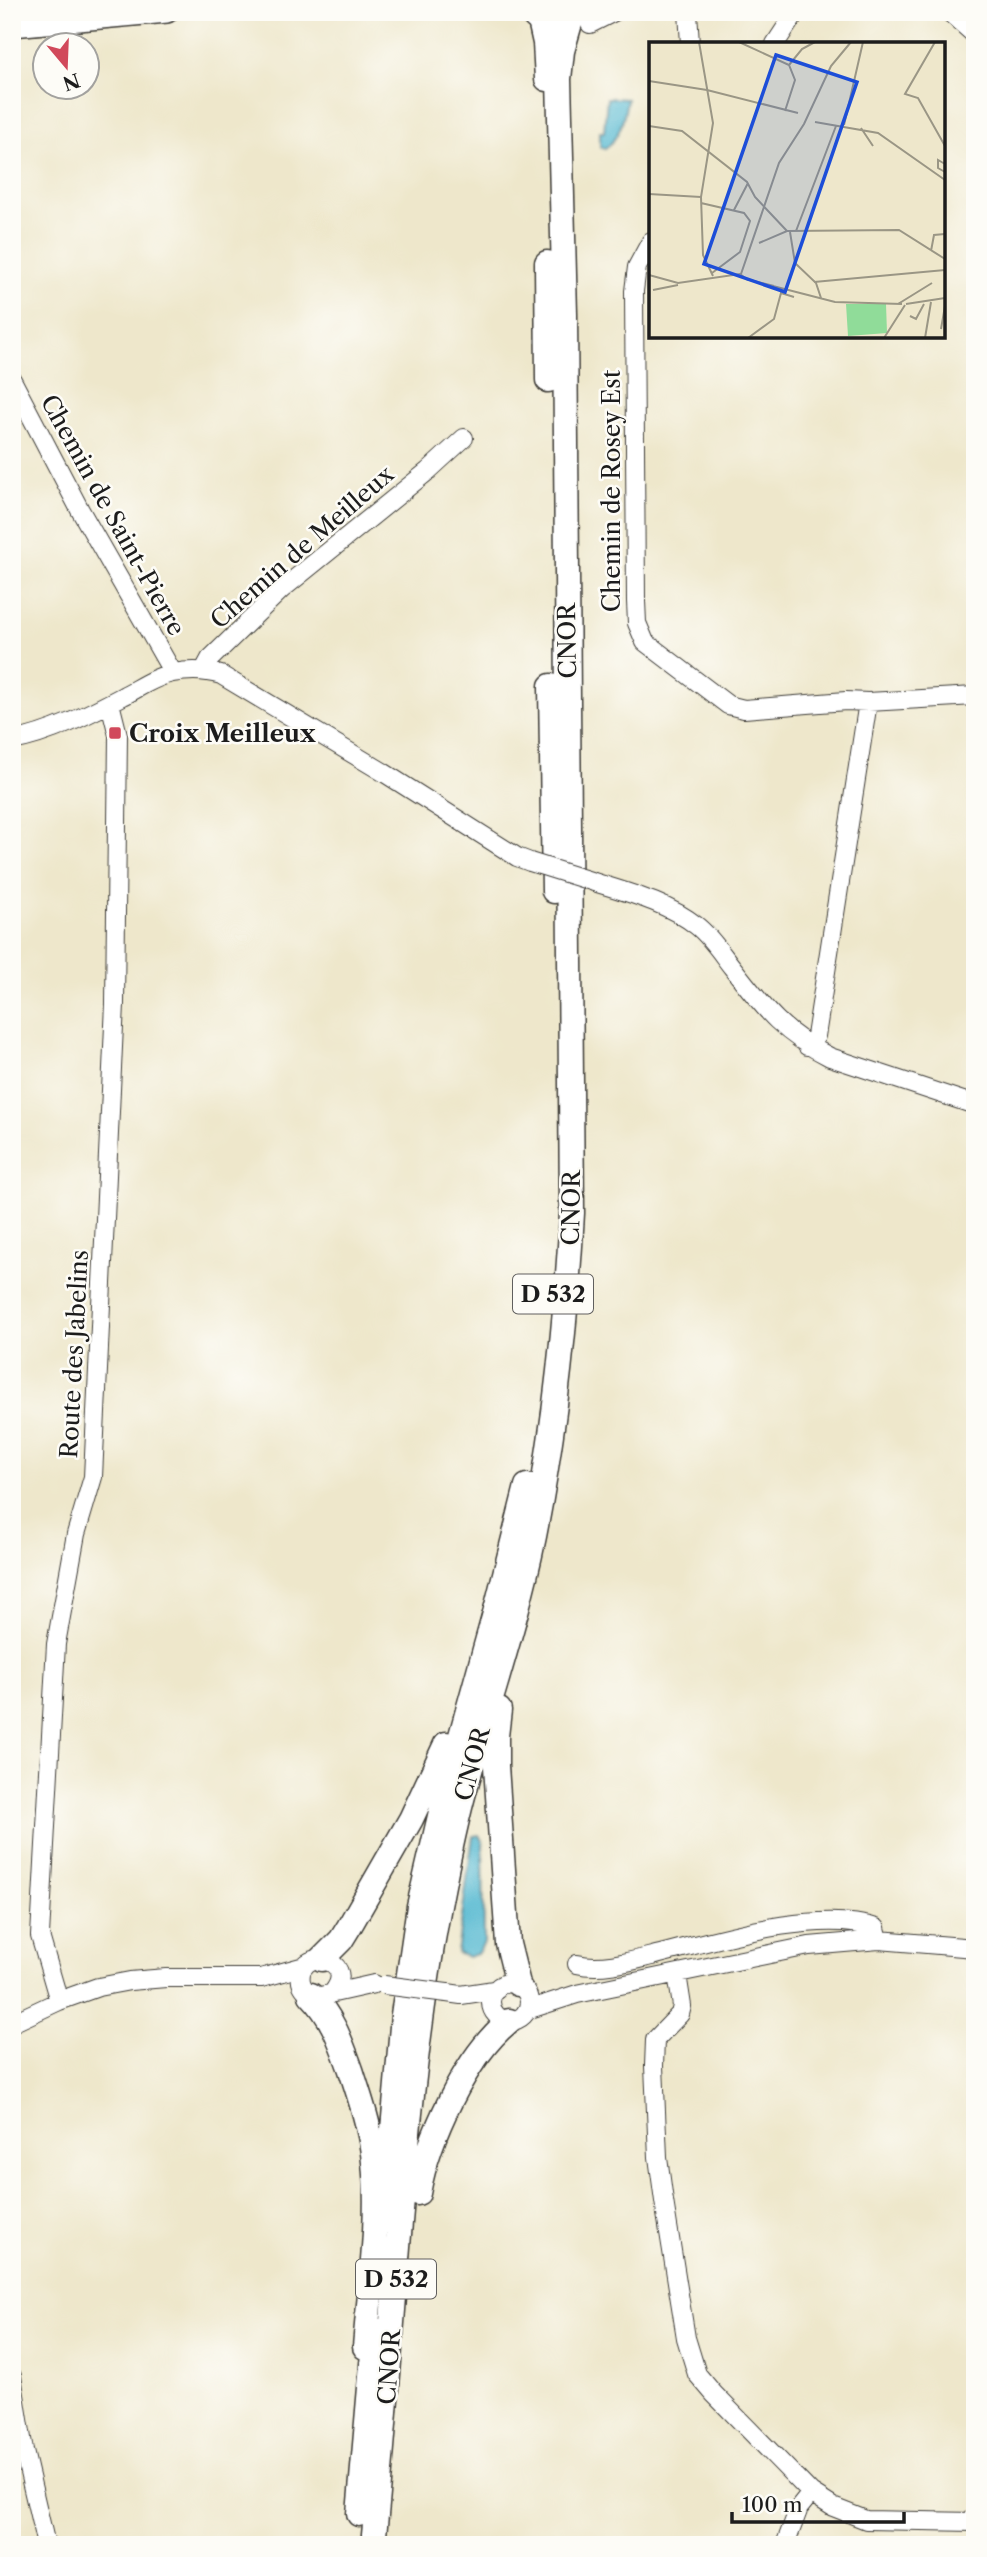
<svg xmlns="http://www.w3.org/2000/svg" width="987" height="2557" viewBox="0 0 987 2557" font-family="'Libre Caslon Text',serif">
  <rect width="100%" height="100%" fill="#fdfcf7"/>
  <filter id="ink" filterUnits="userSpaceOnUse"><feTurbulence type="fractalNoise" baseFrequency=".0143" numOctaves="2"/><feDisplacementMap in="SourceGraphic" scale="14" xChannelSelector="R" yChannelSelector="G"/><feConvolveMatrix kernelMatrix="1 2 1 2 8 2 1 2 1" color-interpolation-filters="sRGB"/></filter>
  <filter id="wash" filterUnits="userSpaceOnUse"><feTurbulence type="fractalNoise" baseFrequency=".00686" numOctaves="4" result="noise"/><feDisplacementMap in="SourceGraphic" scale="28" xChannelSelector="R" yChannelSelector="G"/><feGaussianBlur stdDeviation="1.57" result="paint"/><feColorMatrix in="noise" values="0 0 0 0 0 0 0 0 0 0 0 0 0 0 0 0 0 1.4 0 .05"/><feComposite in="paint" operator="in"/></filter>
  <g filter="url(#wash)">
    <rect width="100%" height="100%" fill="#eee7cb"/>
    <path fill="#51b7d0" stroke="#366a76" stroke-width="2" d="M 607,98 L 627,99 C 624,118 621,136 605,149 L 600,147 L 600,132 L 604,132 Z
      M 479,1835 L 483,1843 L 484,1943 L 477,1954 L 468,1957 L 457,1953 L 473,1836 Z"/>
  </g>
  <g filter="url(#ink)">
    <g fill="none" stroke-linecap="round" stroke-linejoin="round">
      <g stroke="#3c3a36" stroke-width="20">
        <path id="minor" d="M 688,12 L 690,44
          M 949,12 L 975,35
          M 590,24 L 614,12
          M 775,44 L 796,12
          M 651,241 L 637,267 L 634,291 L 636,601 L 637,623 L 645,642 L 728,705 L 744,709 L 846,701 L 868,702 L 975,696
          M 12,380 L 80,510 L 173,673
          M 204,670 L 210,659 L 281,590 L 428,471 L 464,438
          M 12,741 C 50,734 89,714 123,696 C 139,688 156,676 173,673 C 189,670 205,670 221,675 L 383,772 L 517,857 L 530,862
          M 594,882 C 629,893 668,903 697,926 C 711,937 721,953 732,967 C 764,1008 782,1033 830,1057 L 975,1105
          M 807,1046 L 816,1036 L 868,702
          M 577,1964 C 601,1970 632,1961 656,1955 C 716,1940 817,1908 876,1928 L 879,1940
          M 677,1974 L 682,2006 L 680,2014 L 655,2040 L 654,2066 L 658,2157 L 664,2201 L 686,2338 L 697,2374 L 714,2394 L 811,2493 L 833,2507 L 866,2520 L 975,2522
          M491 2002a19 19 0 1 1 38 0a19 19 0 1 1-38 0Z
          M 333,1992 C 360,1958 295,1945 301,1982 C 303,1990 309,1994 316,1997 L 374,1984
          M 447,1993 L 461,1995 L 494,1990
          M 59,2001 L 40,1936 L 56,1644 L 76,1534 L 93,1477 L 115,1004 L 118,735 L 110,703
          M 527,2010 L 577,1994 L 809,1946 L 879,1940 L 975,1948
          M 12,2023 L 59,2001 L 98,1987 L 130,1981 L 166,1978 L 261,1978 L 305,1966
          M 12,2376 L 24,2451 L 46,2545
          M 785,2545 L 799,2508 L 811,2493"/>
      </g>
      <g stroke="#3c3a36" stroke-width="24">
        <path id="major" d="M 529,12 C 542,31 567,33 579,12
          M 12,26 L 167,12"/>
      </g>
      <g stroke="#3c3a36" stroke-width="27">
        <path id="highway" d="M 541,25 L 545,43 L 547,79
          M 547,263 L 548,380
          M 551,686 L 554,891
          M 499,1710 L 496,1736 L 496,1766 L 508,1944 L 518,1984
          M 322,1959 L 341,1940 L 349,1927 L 411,1819 L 446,1744
          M 311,1995 C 332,2016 341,2042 351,2070 C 360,2098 369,2124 373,2153 C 381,2214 370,2286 365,2347
          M 418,2193 C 428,2138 465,2057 509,2021
          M 385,2221 L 403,2015 L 419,1906 L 447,1786 L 497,1606 L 527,1486
          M 359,2514 L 375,2330
          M 373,2545 C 395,2334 400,2120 438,1911 C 446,1869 454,1826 466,1785 C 489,1702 517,1620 534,1536 C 555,1429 566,1322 572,1213 L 565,314 L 559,79 L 562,51 L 570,23"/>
      </g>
      <use href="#minor" stroke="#fff" stroke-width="18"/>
      <use href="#major" stroke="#fff" stroke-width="21"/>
      <use href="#highway" stroke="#fff" stroke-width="24"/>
      <g stroke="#3c3a36" stroke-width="20" stroke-linecap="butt">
        <path id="minor-bridge" d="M 530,862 L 594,882
          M 384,1985 L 447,1993"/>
      </g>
      <use href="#minor-bridge" stroke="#fff" stroke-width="18"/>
    </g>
  </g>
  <rect fill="#d1495b" stroke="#fdfcf7" stroke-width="2.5" x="108" y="726" width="14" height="14" rx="3.5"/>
  <g text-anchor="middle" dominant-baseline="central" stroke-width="5" stroke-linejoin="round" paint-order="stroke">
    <g fill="#fdfcf7" stroke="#605f5e" stroke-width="2">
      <rect x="513" y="1274.5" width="80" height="39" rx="5"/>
      <rect x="356" y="2259.5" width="80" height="39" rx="5"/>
    </g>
    <g font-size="23" font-weight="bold" fill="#1c1c1c">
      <text x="553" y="1294">D 532</text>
      <text x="396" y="2279">D 532</text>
    </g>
    <g font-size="24" fill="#1c1c1c" stroke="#fdfcf7">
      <text transform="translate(611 491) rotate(-90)">Chemin de Rosey Est</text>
      <text transform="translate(113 515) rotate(61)">Chemin de Saint-Pierre</text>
      <text transform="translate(302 547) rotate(-41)">Chemin de Meilleux</text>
      <text transform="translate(567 641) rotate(-91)">CNOR</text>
      <text transform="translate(571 1208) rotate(-89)">CNOR</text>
      <text transform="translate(74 1354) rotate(-87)">Route des Jabelins</text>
      <text transform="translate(472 1764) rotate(-75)">CNOR</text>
      <text transform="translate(389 2367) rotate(-86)">CNOR</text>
    </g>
    <g font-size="24" font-weight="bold" fill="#1c1c1c" stroke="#fdfcf7" text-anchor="start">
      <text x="129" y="733">Croix Meilleux</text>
    </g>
  </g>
  <g transform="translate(649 42)">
    <rect width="296" height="296" fill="#eee7cb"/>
    <path d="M 197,262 L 237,262 L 238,291 L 199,294 Z" fill="#90dc99"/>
    <path fill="none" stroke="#9a9685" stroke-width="2" d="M 50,0 L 64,81 L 52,155 L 54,213 L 64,234M 90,0 L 140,23 L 146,38 L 136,69M 286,0 L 256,52 L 269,56 L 296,104M 140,23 L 153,7 L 166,0M 0,39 L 58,48 L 149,71M 166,80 L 229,91 L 296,138M 195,83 L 214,0M 0,84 L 33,89 L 98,140 L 106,155 L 138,189M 212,86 L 224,104M 296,122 L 289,118 L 289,126 L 296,130M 0,152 L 52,155M 52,161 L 95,171 L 101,179 L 91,210 L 63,231M 85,168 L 99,141M 147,189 L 187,84M 141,190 L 146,221 L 167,241 L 172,256M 110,201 L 138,189 L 250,188 L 296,217M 282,209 L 285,193 L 296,192M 92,232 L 130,121 L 155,82 L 182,24 L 202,0M 0,233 L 29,241 L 91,232 L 99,238M 97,237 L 125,244M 165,240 L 296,228M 120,243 L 186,260 L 253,262M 4,248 L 29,243M 249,262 L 283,241M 257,262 L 296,256M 261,274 L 267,277 L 275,262M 292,287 L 296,264M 99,296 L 125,277 L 132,251 L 145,255M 235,296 L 256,263M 276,296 L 282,260"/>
    <path fill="#1d4ed8" fill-opacity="0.15" stroke="#1d4ed8" stroke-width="3.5" d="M 127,13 L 208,40 L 136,250 L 55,222 Z"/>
    <rect width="296" height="296" fill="none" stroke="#1c1c1c" stroke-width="3.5"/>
  </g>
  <rect width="987" height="2557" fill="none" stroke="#fdfcf7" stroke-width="42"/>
  <g transform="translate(66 66) rotate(161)"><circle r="33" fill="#fdfcf7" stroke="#a3a29f" stroke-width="2"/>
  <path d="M0-5L12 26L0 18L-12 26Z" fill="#d1495b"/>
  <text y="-10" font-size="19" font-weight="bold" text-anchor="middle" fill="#1c1c1c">N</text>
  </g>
  <path d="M732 2512v10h172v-10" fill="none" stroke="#1c1c1c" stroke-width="3.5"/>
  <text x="742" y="2512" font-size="21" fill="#1c1c1c" stroke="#fdfcf7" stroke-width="5" paint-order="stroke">100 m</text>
</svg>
